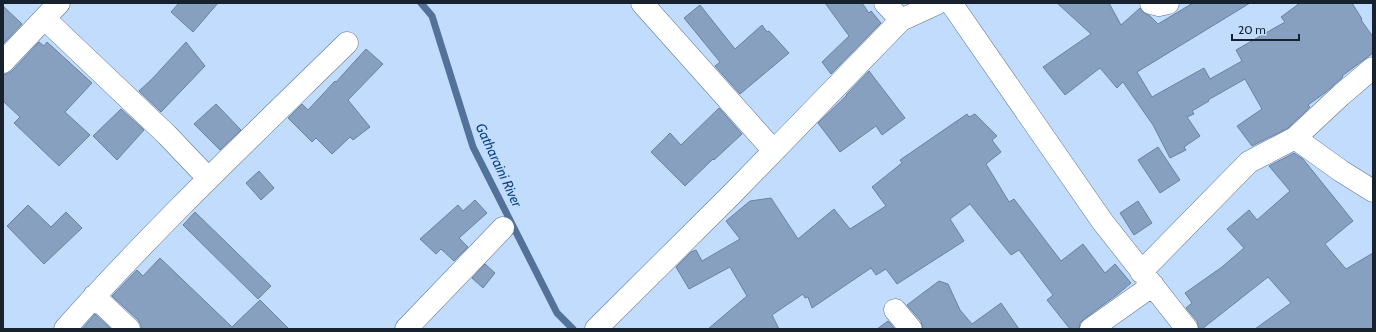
<svg xmlns="http://www.w3.org/2000/svg" width="1376" height="332" viewBox="0 0 1376 332" font-family="Cabin,sans-serif">
  <rect width="100%" height="100%" fill="#c2dcfe"/>
  <g fill="none" stroke-linecap="round" stroke-linejoin="round">
    <path stroke="#527299" stroke-width="7" d="M 421,3 L 432,16 L 473,147 L 557,313 L 573,329"/>
  </g>
  <path fill="#87a0c0" stroke="#6a82a1" d="M 179,3 L 218,3 L 193,32 L 171,12 Z
    M 825,3 L 862,3 L 869,13 L 871,11 L 881,23 L 831,74 L 822,62 L 849,36 Z
    M 1057,3 L 1109,3 L 1121,25 L 1140,8 L 1143,12 L 1150,16 L 1158,24 L 1193,3 L 1250,3 L 1137,72 L 1152,97 L 1204,68 L 1210,79 L 1242,61 L 1236,50 L 1285,22 L 1281,17 L 1300,3 L 1352,3 L 1362,19 L 1361,20 L 1373,37 L 1373,53 L 1342,76 L 1343,77 L 1326,92 L 1308,105 L 1310,107 L 1288,128 L 1252,146 L 1237,126 L 1262,109 L 1245,79 L 1208,100 L 1209,101 L 1192,111 L 1194,114 L 1187,117 L 1200,136 L 1184,147 L 1186,150 L 1170,158 L 1153,125 L 1123,82 L 1117,88 L 1100,68 L 1065,95 L 1043,67 L 1091,34 Z
    M 700,5 L 735,49 L 762,25 L 767,32 L 769,31 L 789,53 L 740,94 L 715,66 L 720,62 L 684,18 Z
    M 3,6 L 22,24 L 3,44 Z
    M 39,42 L 44,46 L 47,42 L 92,83 L 65,112 L 90,135 L 59,166 L 14,123 L 20,117 L 3,101 L 3,74 L 7,74 L 12,71 Z
    M 186,42 L 205,66 L 161,112 L 139,91 L 152,79 Z
    M 366,49 L 383,64 L 348,100 L 370,127 L 353,140 L 350,137 L 332,154 L 316,138 L 312,142 L 288,118 L 302,104 L 308,110 L 335,81 L 336,82 Z
    M 869,71 L 905,118 L 882,135 L 876,126 L 840,152 L 818,123 L 847,95 L 846,95 Z
    M 216,104 L 241,130 L 220,150 L 194,124 Z
    M 719,108 L 742,134 L 714,160 L 713,159 L 685,186 L 651,152 L 670,133 L 681,145 Z
    M 121,109 L 144,130 L 117,160 L 93,136 Z
    M 967,114 L 969,117 L 975,114 L 997,136 L 992,140 L 1001,152 L 986,164 L 1009,202 L 1014,199 L 1061,261 L 1083,244 L 1105,273 L 1115,264 L 1131,283 L 1118,294 L 1084,319 L 1080,323 L 1079,329 L 1070,329 L 1047,300 L 1053,295 L 1019,250 L 1011,255 L 970,204 L 950,219 L 964,241 L 897,284 L 886,269 L 876,275 L 871,268 L 812,308 L 808,297 L 805,298 L 803,294 L 772,315 L 779,329 L 708,329 L 747,296 L 730,267 L 689,289 L 676,267 L 691,252 L 696,250 L 702,261 L 740,239 L 726,221 L 750,201 L 771,198 L 798,239 L 834,209 L 850,229 L 886,206 L 872,187 L 902,163 L 900,160 Z
    M 1158,147 L 1180,180 L 1160,193 L 1138,160 Z
    M 1294,153 L 1303,159 L 1353,221 L 1325,244 L 1346,269 L 1373,253 L 1373,329 L 1255,329 L 1291,303 L 1268,277 L 1202,329 L 1199,329 L 1197,321 L 1186,308 L 1192,303 L 1185,293 L 1222,267 L 1244,248 L 1227,229 L 1249,210 L 1257,220 L 1290,191 L 1269,166 Z
    M 259,171 L 274,188 L 261,200 L 246,183 Z
    M 475,200 L 487,213 L 459,238 L 468,247 L 454,261 L 441,249 L 436,254 L 420,239 L 458,205 L 463,211 Z
    M 1138,201 L 1152,223 L 1134,235 L 1120,213 Z
    M 28,205 L 51,227 L 66,212 L 82,228 L 44,264 L 7,226 Z
    M 195,212 L 271,286 L 258,299 L 183,225 Z
    M 160,258 L 232,327 L 260,300 L 289,329 L 141,329 L 141,325 L 138,320 L 112,296 L 137,270 L 143,276 Z
    M 485,264 L 495,273 L 483,288 L 472,278 Z
    M 939,281 L 948,284 L 960,310 L 972,324 L 1001,303 L 1019,329 L 923,329 L 921,321 L 907,305 Z
    M 95,314 L 111,329 L 82,329 Z
    M 888,321 L 895,329 L 877,329 Z"/>
  <g fill="none" stroke-linecap="round" stroke-linejoin="round">
    <g stroke="#5d7493" stroke-width="23">
      <path id="street" d="M 642,3 L 774,151
        M 885,3 L 901,20
        M 951,3 L 1102,221 L 1187,329
        M 1151,3 L 1159,5 L 1168,3
        M 45,19 L 167,135 L 208,178
        M 3,62 L 59,3
        M 1295,138 L 1341,171 L 1373,191
        M 1141,272 L 1249,162 L 1295,138 L 1341,95 L 1373,68
        M 94,296 L 129,329
        M 895,310 L 911,329
        M 65,329 C 154,229 251,137 347,43
        M 406,329 L 503,228
        M 596,329 L 733,193 L 901,20 L 938,3
        M 1091,329 L 1153,285"/>
    </g>
    <use href="#street" stroke="#fff" stroke-width="22"/>
  </g>
  <g text-anchor="middle" dominant-baseline="central" stroke-width="4" stroke-linejoin="round" paint-order="stroke">
    <g font-size="14" font-style="italic" fill="#0b4684" stroke="#c2dcfe">
      <text transform="translate(499 165) rotate(65)">Gatharaini River</text>
    </g>
  </g>
  <rect width="1376" height="332" fill="none" stroke="#18222e" stroke-width="8"/>
  <path d="M1232 34v6h67v-6" fill="none" stroke="#18222e" stroke-width="2"/>
  <text x="1238" y="34" font-size="12" fill="#18222e" stroke="#c2dcfe" stroke-width="3" paint-order="stroke">20 m</text>
</svg>
